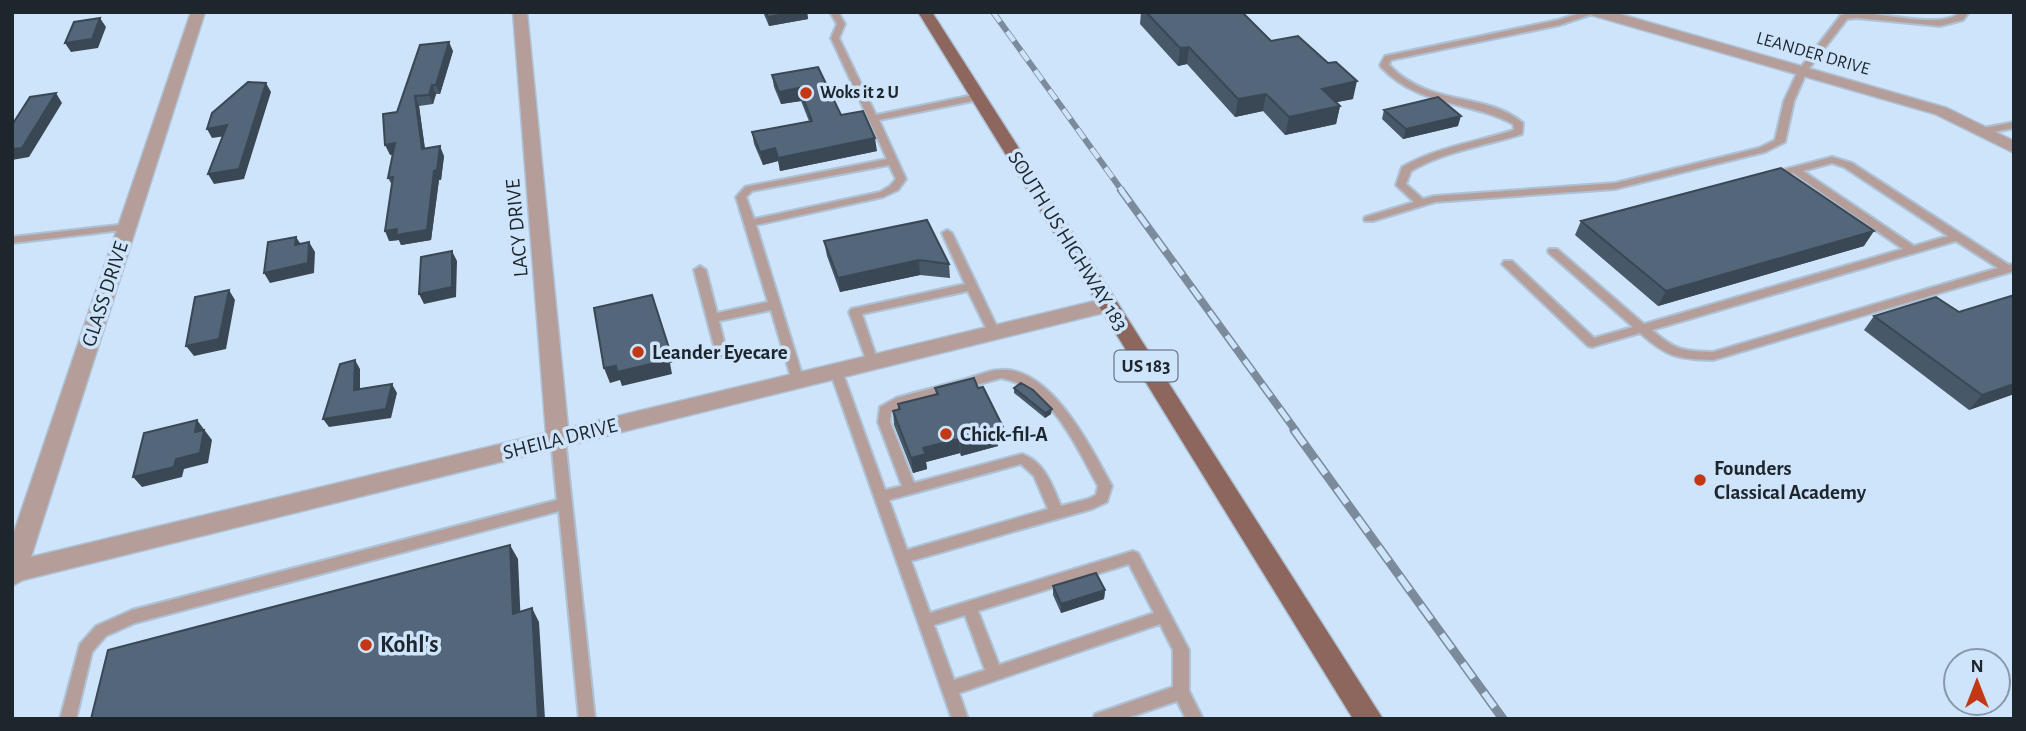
<svg xmlns="http://www.w3.org/2000/svg" width="2026" height="731" viewBox="0 0 2026 731" font-family="'Alegreya Sans',sans-serif">
  <rect width="100%" height="100%" fill="#cee4fb"/>
  <g fill="none" stroke-linecap="round" stroke-linejoin="round">
    <g stroke="#aec2d6" stroke-width="4">
      <path id="lane" d="M 830,12 L 838,12 L 845,24 L 839,38 L 876,115 L 978,94 L 983,97 L 978,100 L 879,120 L 906,179 L 898,190 L 883,197 L 756,225 L 804,381 L 798,385 L 792,381 L 771,310 L 719,321 L 727,354 L 725,357 L 717,357 L 694,270 L 700,266 L 706,270 L 717,313 L 768,302 L 736,197 L 745,187 L 749,186 L 887,159 L 831,38 L 837,24 ZM 889,165 L 896,179 L 890,186 L 880,192 L 754,219 L 746,197 L 752,191 Z
        M 1584,12 L 1598,12 L 1560,25 L 1391,60 L 1389,65 C 1430,108 1485,91 1523,123 L 1522,134 C 1485,146 1445,151 1411,171 L 1406,184 L 1423,199 L 1434,196 L 1615,183 L 1759,148 L 1775,140 L 1784,101 L 1798,71 L 1841,15 C 1846,14 1852,13 1857,13 C 1881,12 1944,30 1960,12 L 1969,12 L 1963,20 L 1940,26 L 1857,18 L 1847,19 L 1807,71 L 1794,101 L 1785,142 L 1765,152 L 1615,189 L 1435,202 L 1373,221 L 1365,221 L 1364,219 L 1365,217 L 1414,202 L 1396,185 L 1402,167 C 1437,147 1476,142 1514,130 L 1513,124 C 1467,100 1419,107 1381,67 L 1380,65 L 1385,56 L 1558,20 Z
        M 2014,122 L 2014,128 L 1983,134 L 1978,131 L 1983,128 Z
        M 1832,157 L 1852,163 L 2009,265 L 2014,263 L 2014,271 L 1713,360 C 1677,359 1667,357 1640,333 L 1592,347 L 1588,346 L 1502,264 L 1504,261 L 1512,261 L 1594,338 L 1633,327 L 1549,253 L 1548,251 L 1549,249 L 1557,249 L 1644,324 L 1903,249 L 1793,173 L 1771,179 L 1766,176 L 1767,174 ZM 1832,163 L 1844,167 L 1948,236 L 1914,246 L 1803,171 ZM 1956,241 L 1998,268 L 1713,352 C 1682,351 1675,350 1652,330 Z
        M 127,224 L 132,227 L 131,229 L 12,243 L 12,237 Z
        M 947,230 L 952,233 L 1000,333 L 994,337 L 990,336 L 968,291 L 862,314 L 878,362 L 876,365 L 868,365 L 849,312 L 851,309 L 965,284 L 942,233 Z
        M 836,367 L 842,371 L 885,490 L 902,486 L 878,422 L 880,407 L 896,398 C 920,391 945,385 969,378 C 979,375 990,370 1000,370 C 1051,366 1092,449 1112,486 L 1107,502 L 1092,509 L 911,561 L 930,613 L 1133,551 L 1138,553 L 1189,650 L 1189,691 L 1203,719 L 1186,719 L 1177,701 L 1124,719 L 1093,719 L 1095,714 L 1173,687 L 1173,650 L 1160,624 L 959,693 L 968,719 L 952,719 L 830,371 ZM 1001,378 C 1051,387 1076,446 1098,486 L 1096,495 L 1088,499 L 1061,506 C 1052,485 1045,462 1022,454 L 914,483 L 890,422 L 891,412 L 904,405 ZM 1021,464 L 1034,476 L 1048,509 L 907,550 L 889,500 ZM 1129,564 L 1154,613 L 999,665 L 978,611 ZM 965,615 L 985,670 L 954,680 L 934,625 Z
        M 558,434 L 563,436 L 565,439 L 595,719 L 579,719 L 559,511 L 135,623 L 106,636 L 92,652 L 76,719 L 60,719 L 80,644 L 96,626 L 132,610 L 557,500 L 551,439 L 553,436 Z"/>
    </g>
    <g stroke="#aec2d6" stroke-width="3">
      <path id="street" d="M 191,12 L 205,12 L 31,557 L 546,433 L 513,12 L 527,12 L 568,428 L 1107,298 L 1114,300 L 1117,305 L 1114,310 L 1107,312 L 23,580 L 12,586 L 12,538 Z
        M 1589,12 L 1613,12 L 1947,108 L 2014,141 L 2014,153 L 1935,114 L 1591,15 Z"/>
    </g>
    <g stroke="#aec2d6" stroke-width="3">
      <path id="primary" d="M 918,12 L 932,12 L 1383,719 L 1353,719 Z"/>
    </g>
    <use href="#lane" fill="#b59e99" fill-rule="evenodd"/>
    <use href="#street" fill="#b59e99" fill-rule="evenodd"/>
    <use href="#primary" fill="#8d665d" fill-rule="evenodd"/>
    <g stroke="#7c8b9b" stroke-width="6">
      <path id="rail-far2" d="M 993,12 L 1123,192"/>
    </g>
    <g stroke="#7c8b9b" stroke-width="8">
      <path id="rail-far1" d="M 1121,190 L 1296,431"/>
    </g>
    <g stroke="#7c8b9b" stroke-width="9">
      <path id="rail" d="M 1294,430 L 1503,719"/>
    </g>
    <use href="#rail-far2" stroke="#cee4fb" stroke-width="4.5" stroke-dasharray="12" stroke-linecap="butt"/>
    <use href="#rail-far1" stroke="#cee4fb" stroke-width="5" stroke-dasharray="15" stroke-linecap="butt"/>
    <use href="#rail" stroke="#cee4fb" stroke-width="6" stroke-dasharray="18" stroke-linecap="butt"/>
  </g>
  <path fill="#475869" d="M 763,12 L 807,12 L 808,19 L 769,26 Z
    M 1141,12 L 1242,12 L 1271,41 L 1353,99 L 1336,102 L 1340,106 L 1336,124 L 1285,135 L 1263,111 L 1235,117 L 1187,64 L 1178,66 L 1140,24 Z
    M 453,51 L 440,94 L 436,94 L 433,104 L 419,106 L 425,148 L 444,156 L 441,180 L 439,180 L 431,240 L 401,245 L 399,240 L 389,241 L 392,185 L 388,178 L 393,154 L 390,155 L 397,112 Z
    M 818,67 L 841,115 L 877,151 L 780,171 L 778,161 L 763,165 L 754,144 L 752,132 L 809,121 L 801,101 L 781,104 L 774,87 L 772,75 Z
    M 1384,110 L 1458,126 L 1403,139 L 1382,119 Z
    M 1581,221 L 1864,246 L 1658,306 L 1575,235 Z
    M 824,241 L 949,264 L 950,278 L 920,275 L 840,292 L 827,256 Z
    M 2014,295 L 2014,394 L 1969,410 L 1864,330 L 1874,316 L 1959,312 Z
    M 935,388 L 978,388 L 1003,427 L 1003,441 L 998,443 L 998,446 L 961,456 L 960,453 L 926,462 L 927,469 L 913,473 L 894,425 L 893,411 L 898,409 L 898,404 L 936,394 Z
    M 1014,388 L 1051,414 L 1045,418 L 1014,393 Z
    M 1053,586 L 1105,590 L 1104,599 L 1061,613 L 1053,595 Z"/>
  <path fill="#3a4755" d="M 796,12 L 807,12 L 808,19 L 769,26 L 768,17 Z
    M 100,18 L 106,27 L 98,48 L 71,52 L 65,43 Z
    M 449,42 L 453,51 L 440,94 L 436,85 Z
    M 1189,47 L 1187,64 L 1178,66 L 1180,48 Z
    M 1357,81 L 1353,99 L 1318,106 L 1322,89 Z
    M 266,83 L 271,92 L 244,179 L 214,184 L 208,174 Z
    M 432,85 L 436,94 L 433,104 L 429,95 Z
    M 799,88 L 801,101 L 781,104 L 779,92 Z
    M 56,93 L 62,103 L 29,157 L 12,160 L 12,149 Z
    M 1266,94 L 1263,111 L 1235,117 L 1238,99 Z
    M 415,96 L 419,106 L 426,158 L 422,149 Z
    M 1340,106 L 1336,124 L 1285,135 L 1289,117 Z
    M 1461,116 L 1458,126 L 1403,139 L 1406,129 Z
    M 227,125 L 233,135 L 212,138 L 207,129 Z
    M 875,138 L 877,151 L 780,171 L 778,158 Z
    M 395,143 L 399,153 L 390,155 L 385,145 Z
    M 440,146 L 444,156 L 441,180 L 439,180 L 431,240 L 401,245 L 399,240 L 389,241 L 385,231 L 434,171 Z
    M 775,148 L 778,161 L 763,165 L 760,152 Z
    M 1874,231 L 1864,246 L 1658,306 L 1666,291 Z
    M 296,237 L 302,246 L 295,245 Z
    M 309,242 L 315,252 L 314,273 L 270,283 L 264,273 Z
    M 452,251 L 457,261 L 456,297 L 424,304 L 419,294 Z
    M 919,260 L 920,275 L 840,292 L 838,278 Z
    M 229,290 L 235,300 L 226,349 L 194,356 L 186,346 Z
    M 669,348 L 673,362 L 670,363 L 672,374 L 622,386 L 620,380 L 610,383 L 604,368 Z
    M 355,360 L 360,369 L 360,399 L 354,390 Z
    M 392,384 L 397,393 L 391,418 L 329,427 L 323,419 Z
    M 2014,384 L 2014,394 L 1969,410 L 1982,395 Z
    M 1052,409 L 1051,414 L 1045,418 L 1045,413 Z
    M 197,420 L 212,440 L 208,463 L 184,469 L 182,477 L 142,487 L 133,477 L 176,459 L 195,432 Z
    M 1003,427 L 1003,441 L 998,443 L 998,446 L 961,456 L 960,441 Z
    M 959,439 L 960,453 L 926,462 L 927,469 L 913,473 L 911,458 L 923,448 Z
    M 510,545 L 518,559 L 521,627 L 513,614 Z
    M 1105,590 L 1104,599 L 1061,613 L 1061,604 Z
    M 532,608 L 539,622 L 545,719 L 538,719 Z"/>
  <path fill="#53667a" stroke="#3a4755" stroke-width="2" d="M 766,12 L 796,12 L 768,17 Z
    M 1146,12 L 1242,12 L 1271,41 L 1298,36 L 1328,63 L 1336,62 L 1357,81 L 1322,89 L 1340,106 L 1289,117 L 1266,94 L 1238,99 L 1189,47 L 1180,48 Z
    M 100,18 L 92,39 L 65,43 L 74,22 Z
    M 449,42 L 436,85 L 432,85 L 429,95 L 415,96 L 422,149 L 440,146 L 437,170 L 434,171 L 427,230 L 396,235 L 397,229 L 385,231 L 393,177 L 388,178 L 395,143 L 385,145 L 383,114 L 397,112 L 420,45 Z
    M 818,67 L 841,115 L 863,111 L 875,138 L 778,158 L 775,148 L 760,152 L 752,132 L 812,121 L 799,88 L 779,92 L 772,75 Z
    M 248,82 L 266,83 L 239,169 L 208,174 L 227,125 L 207,129 L 212,113 Z
    M 56,93 L 22,148 L 12,149 L 12,125 L 30,97 Z
    M 1438,97 L 1461,116 L 1406,129 L 1384,110 Z
    M 1781,168 L 1874,231 L 1666,291 L 1581,221 Z
    M 927,220 L 949,264 L 919,260 L 838,278 L 824,241 Z
    M 296,237 L 295,245 L 309,242 L 308,263 L 264,273 L 268,242 Z
    M 452,251 L 452,287 L 419,294 L 421,257 Z
    M 229,290 L 219,339 L 186,346 L 195,297 Z
    M 652,295 L 669,348 L 666,348 L 668,360 L 617,372 L 616,366 L 604,368 L 594,308 Z
    M 2014,295 L 2014,384 L 1982,395 L 1874,316 L 1936,297 L 1959,312 Z
    M 355,360 L 354,390 L 392,384 L 386,409 L 323,419 L 340,364 Z
    M 974,378 L 978,388 L 983,387 L 1003,427 L 997,428 L 998,431 L 960,441 L 959,439 L 923,448 L 926,454 L 911,458 L 893,411 L 900,409 L 898,404 L 938,394 L 935,388 Z
    M 1021,383 L 1033,390 L 1052,409 L 1045,413 L 1014,388 Z
    M 197,420 L 195,432 L 204,430 L 200,453 L 176,459 L 174,467 L 133,477 L 144,433 Z
    M 510,545 L 513,614 L 532,608 L 538,719 L 91,719 L 108,650 Z
    M 1096,573 L 1105,590 L 1061,604 L 1053,586 Z"/>
  <g fill="#c23815" stroke="#cee4fb" stroke-width="2.5">
    <circle cx="806" cy="93" r="7"/>
    <circle cx="638" cy="352" r="7"/>
    <circle cx="946" cy="434" r="7"/>
    <circle cx="1700" cy="480" r="7"/>
    <circle cx="366" cy="645" r="7"/>
  </g>
  <g text-anchor="middle" dominant-baseline="central" stroke-width="7" stroke-linejoin="round" paint-order="stroke">
    <g font-size="18" fill="#1d252d" stroke="#cee4fb">
      <text transform="translate(1813 54) rotate(16)">LEANDER DRIVE</text>
    </g>
    <g font-size="18" font-weight="bold" fill="#1d252d" stroke="#cee4fb" text-anchor="start">
      <text x="820" y="93">Woks it 2 U</text>
    </g>
    <rect fill="#cee4fb" stroke="#525e6b" stroke-width="2" x="1114.5" y="350.5" width="63" height="31" rx="5"/>
    <g font-size="19" font-weight="bold" fill="#1d252d">
      <text x="1146" y="366">US 183</text>
    </g>
    <g font-size="21" fill="#1d252d" stroke="#cee4fb">
      <text transform="translate(517 228) rotate(-95)">LACY DRIVE</text>
      <text transform="translate(1068 241) rotate(58)">SOUTH US HIGHWAY 183</text>
      <text transform="translate(105 294) rotate(-72)">GLASS DRIVE</text>
      <text transform="translate(560 439) rotate(-14)">SHEILA DRIVE</text>
    </g>
    <g font-size="21" font-weight="bold" fill="#1d252d" stroke="#cee4fb" text-anchor="start">
      <text x="652" y="352">Leander Eyecare</text>
      <text x="960" y="434">Chick-fil-A</text>
      <text x="1714" y="468">Founders<tspan x="1714" dy="24">Classical Academy</tspan></text>
    </g>
    <g font-size="24" font-weight="bold" fill="#1d252d" stroke="#cee4fb" text-anchor="start">
      <text x="380" y="645">Kohl's</text>
    </g>
  </g>
  <rect width="2026" height="731" fill="none" stroke="#1d252d" stroke-width="28"/>
  <g transform="translate(1977 682)"><circle r="33" fill="#cee4fb" stroke="#8798a9" stroke-width="2"/>
  <path d="M0-5L12 26L0 18L-12 26Z" fill="#c23815"/>
  <text y="-10" font-size="19" font-weight="bold" text-anchor="middle" fill="#1d252d">N</text>
  </g>
</svg>
